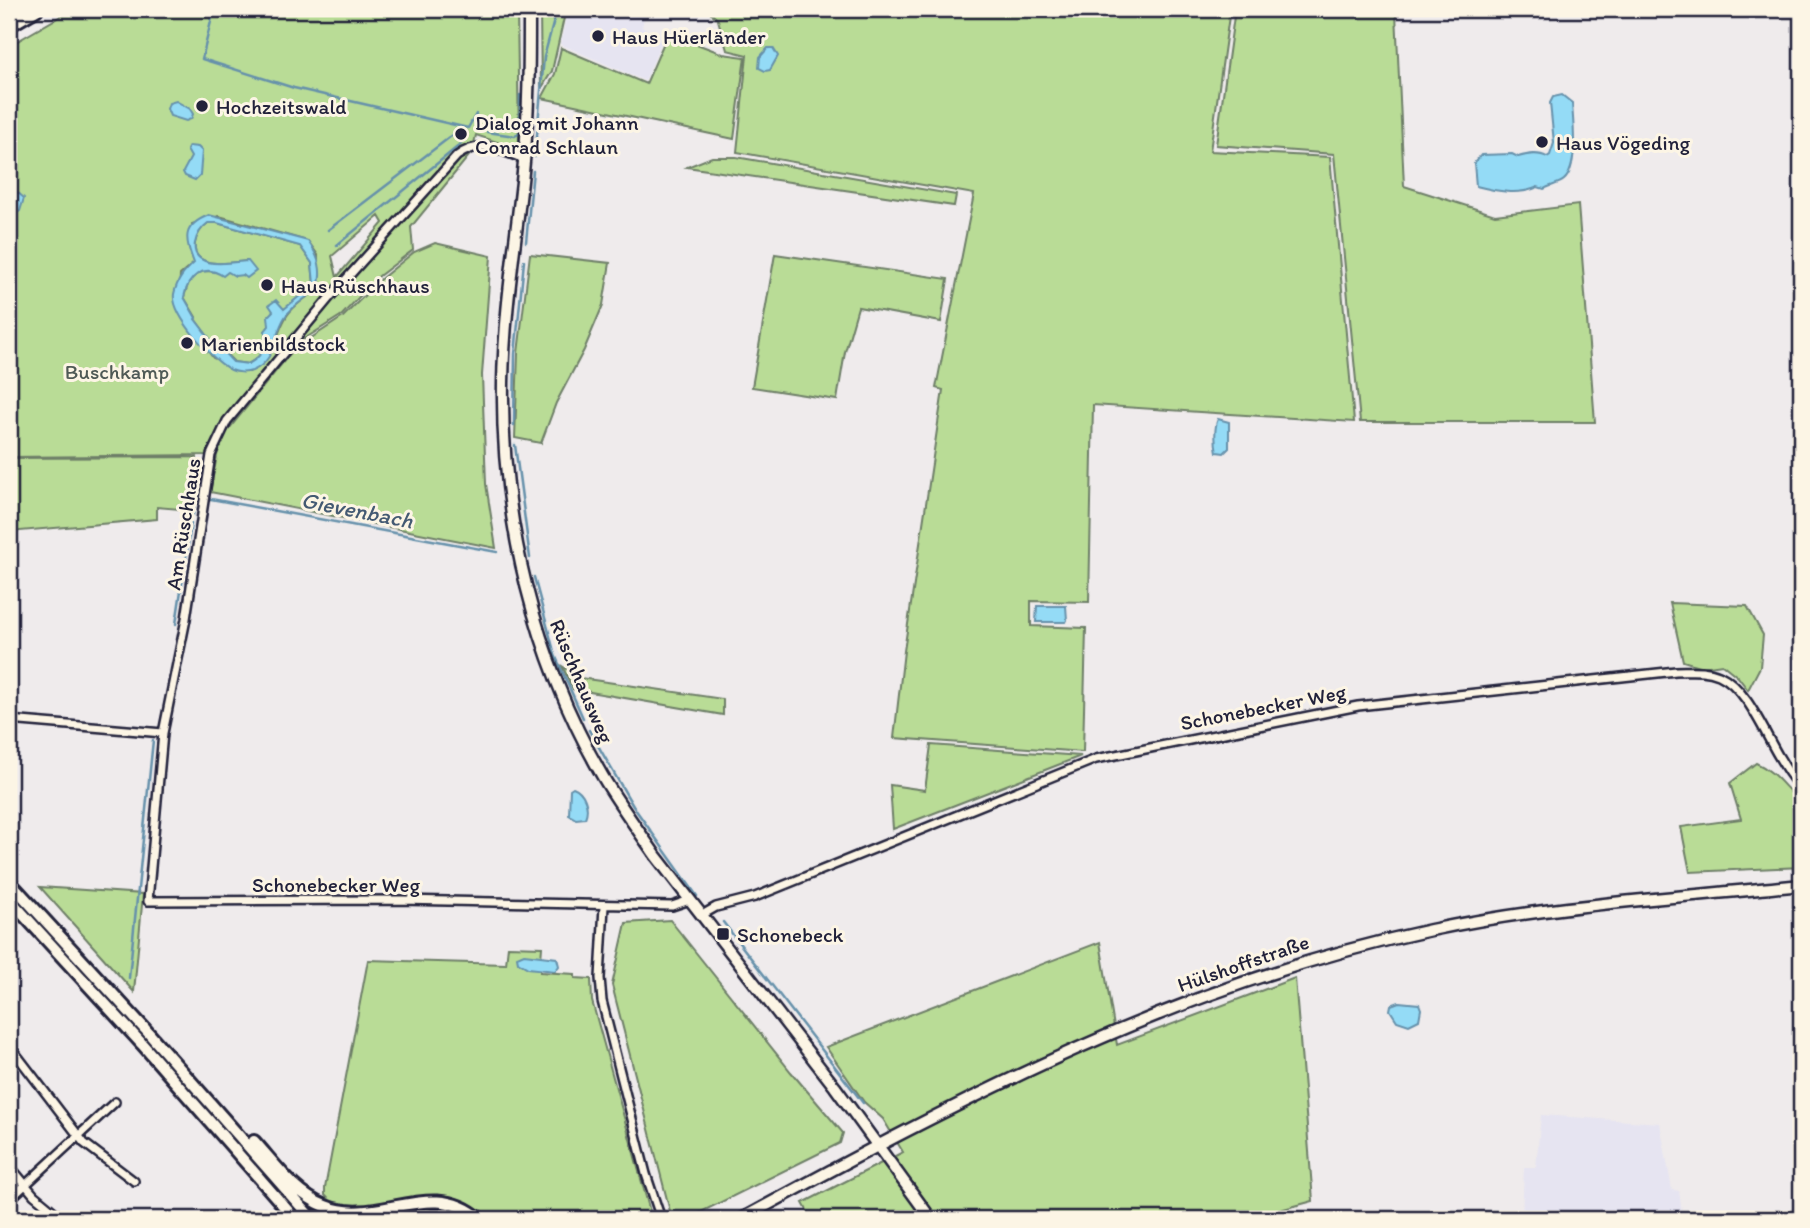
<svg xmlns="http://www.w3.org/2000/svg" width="1810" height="1228" viewBox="0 0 1810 1228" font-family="Itim,sans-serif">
  <rect width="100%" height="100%" fill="#efebec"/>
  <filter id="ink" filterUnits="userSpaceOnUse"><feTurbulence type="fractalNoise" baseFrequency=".0143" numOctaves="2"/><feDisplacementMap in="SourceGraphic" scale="14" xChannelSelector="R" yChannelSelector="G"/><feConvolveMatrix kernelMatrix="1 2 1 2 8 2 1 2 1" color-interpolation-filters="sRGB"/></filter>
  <g filter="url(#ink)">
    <path fill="#e6e4f1" d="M 568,9 L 646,9 L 642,27 L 663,39 L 645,81 L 560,44 Z
      M 1541,1115 L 1660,1123 L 1672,1190 L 1679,1191 L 1683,1219 L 1522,1219 L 1524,1167 L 1536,1167 Z"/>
    <path fill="#b9dc96" stroke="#6e7f68" stroke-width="2" fill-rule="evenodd" d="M 73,9 L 517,9 L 519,143 L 506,145 L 476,135 L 472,152 L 411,227 L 413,250 L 379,276 L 342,315 L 290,348 L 225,419 L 208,455 L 9,457 L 9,46 ZM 219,216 L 308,241 L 318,255 L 318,289 C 307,297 291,307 285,319 C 272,343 277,358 249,372 L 213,358 L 178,310 L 180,275 L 194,263 L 192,224 ZM 379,216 L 383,223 L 337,277 L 332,256 Z
      M 540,9 L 566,9 L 552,71 L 541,89 Z
      M 707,9 L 1230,9 L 1210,151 L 1330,157 L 1354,422 L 1093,405 L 1089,602 L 1031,601 L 1031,626 L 1086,628 L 1083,752 L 894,738 L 904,651 L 943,390 L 936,388 L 974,194 L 737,152 L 747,55 L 727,50 L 718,20 Z
      M 1235,9 L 1396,13 L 1404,186 L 1495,215 L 1578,205 L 1595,422 L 1360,422 L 1334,154 L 1216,145 Z
      M 668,33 L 723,54 L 745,57 L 734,139 L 542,98 L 555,74 L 561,48 L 646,84 Z
      M 712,157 L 736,157 L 956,195 L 954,206 L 687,167 Z
      M 208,223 L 217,223 L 300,246 L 312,263 L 314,284 L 284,310 L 273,311 L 269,326 L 265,331 C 266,347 263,356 248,364 L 234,362 L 216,344 L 214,345 L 195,319 L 196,317 L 184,297 L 189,281 L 194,276 L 202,271 L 228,272 L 248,261 C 236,262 219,265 208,262 C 186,256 195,232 208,223 Z
      M 435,243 L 491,256 L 482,375 L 486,484 L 496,548 L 210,492 L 220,440 L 293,350 L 343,317 L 382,278 L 414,252 Z
      M 530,254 L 610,263 L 603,305 L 584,350 L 556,403 L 541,443 L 515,438 L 518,353 Z
      M 775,254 L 948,279 L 941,322 L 858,307 L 845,352 L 837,400 L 752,387 Z
      M 197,457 L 191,510 L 157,507 L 157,519 L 9,532 L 9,458 Z
      M 1670,603 L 1747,606 L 1763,635 L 1760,667 L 1748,690 L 1738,677 L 1722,664 L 1702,667 L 1683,661 Z
      M 562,666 L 580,678 L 723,699 L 723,715 L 573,689 Z
      M 931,745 L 1081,756 L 893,829 L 890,785 L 925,790 Z
      M 1756,763 C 1775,771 1785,789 1801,802 L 1801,867 L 1690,872 L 1681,827 L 1741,819 L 1730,783 Z
      M 40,887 L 143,894 L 134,992 Z
      M 670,920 L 791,1072 L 843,1133 L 840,1143 L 687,1219 L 672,1219 L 612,985 L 626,923 Z
      M 1100,942 L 1117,1045 L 1295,978 L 1313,1201 L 1247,1219 L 819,1219 L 810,1216 L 803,1203 L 903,1152 L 883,1119 L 864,1102 L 826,1047 Z
      M 508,946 L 542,947 L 540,972 L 575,974 L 575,978 L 591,979 L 592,1001 L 652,1219 L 489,1219 L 467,1202 L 443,1196 L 418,1196 L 369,1206 L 333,1204 L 325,1195 L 325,1188 L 368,960 L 506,964 Z
      M 303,1198 L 329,1211 L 445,1204 L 477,1219 C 457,1219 437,1210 417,1219 L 318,1219 Z"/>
    <path fill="#94dbf6" stroke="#6691ab" stroke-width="2" fill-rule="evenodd" d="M 768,48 L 773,48 L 778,56 L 770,70 L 765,71 L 759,68 L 760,57 Z
      M 1562,95 L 1572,103 C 1573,122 1579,167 1564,180 C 1558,185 1550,185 1544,189 L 1538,187 C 1518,196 1496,191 1476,186 L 1474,163 L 1481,155 L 1512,154 L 1518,157 C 1528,154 1538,152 1547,157 L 1550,155 L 1554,143 L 1550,103 L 1553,97 Z
      M 176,101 L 190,109 L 193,114 L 191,119 L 186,121 L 170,116 L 167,109 L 169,103 Z
      M 189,146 L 198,147 L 202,151 L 200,175 L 195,180 L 185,176 L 183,172 L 191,157 L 187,150 Z
      M 9,190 L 17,192 L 24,198 L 20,211 L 9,219 Z
      M 209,215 L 308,241 C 319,257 323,270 318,289 C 307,297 292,306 285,317 C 273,336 276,362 252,371 C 246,373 237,373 231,370 C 213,362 171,314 174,294 C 177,280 184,272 194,263 C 185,239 181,226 209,215 ZM 208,223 L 217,223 L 300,246 L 312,263 L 314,284 L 284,309 L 276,300 L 269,305 L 273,311 L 268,316 L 269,326 L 265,331 C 266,347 263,356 248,364 L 233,362 L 216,344 L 214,344 L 195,319 L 196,318 L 184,297 C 188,277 203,263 223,276 L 228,272 L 235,276 L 243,275 L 247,278 L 256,271 L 248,261 C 236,262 219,265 208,262 C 186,256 195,232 208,223 Z
      M 1218,419 L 1229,422 L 1229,448 L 1224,453 L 1217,452 C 1215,443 1214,427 1218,419 Z
      M 1037,606 L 1066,606 L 1067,620 L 1066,622 L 1036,622 Z
      M 573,787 C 584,791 590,807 585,818 L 576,819 L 569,815 L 570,789 Z
      M 524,954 L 557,958 L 559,966 L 555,971 L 528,968 L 518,962 L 517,957 Z
      M 1399,1002 L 1419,1004 L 1421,1009 L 1419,1020 L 1409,1025 L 1397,1021 L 1390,1010 L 1391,1005 Z"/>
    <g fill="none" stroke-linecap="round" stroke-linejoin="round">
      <path stroke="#6691ab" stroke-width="2.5" d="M 214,9 L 202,59 L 294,88 L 468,128 L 476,114
        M 487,132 L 515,136 L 520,133 L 520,95
        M 535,157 L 544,57 L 557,9
        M 328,230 L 454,134
        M 526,242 L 533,171
        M 337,245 L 461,144
        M 514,425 L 515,354 L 524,261
        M 515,445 L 530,558
        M 211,499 L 497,552
        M 193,515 L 195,496 L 198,497
        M 534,577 L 555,655 L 583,718
        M 176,624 L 191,524
        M 589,730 L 633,806 L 697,896
        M 723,922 L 863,1103
        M 129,978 L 153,740"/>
      <g stroke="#22223b" stroke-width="12">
        <path id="minor" d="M 524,159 C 499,150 481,138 457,156 L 330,297 L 227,421 L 211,455 L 186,619 L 163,733 L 148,901 L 401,900 L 672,906 L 690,900
          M 9,720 L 163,733
          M 604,906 L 600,978 L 602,1001 L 646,1174 L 661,1219
          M 702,915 L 716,907 L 755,897 L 1096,759 L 1358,706 L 1676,671 C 1690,671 1705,669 1719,675 C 1746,687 1764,732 1779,757 C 1786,768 1791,779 1801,787
          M 9,1045 L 84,1143 L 134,1181
          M 9,1165 L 34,1195 L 63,1219
          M 9,1200 L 115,1102"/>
      </g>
      <g stroke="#22223b" stroke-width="15">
        <path id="secondary" d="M 529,9 C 529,60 529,111 524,162 C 517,235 504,309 503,383 C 501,520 534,658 603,777 C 619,804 638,830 656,856 L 835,1087 L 931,1219
          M 741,1219 C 964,1098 1181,983 1431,930 C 1553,904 1677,898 1801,885"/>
      </g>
      <g stroke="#22223b" stroke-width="16">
        <path id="trunk" d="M 9,881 L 145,1029 L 312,1219
          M 9,899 L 142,1044 L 295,1219
          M 254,1141 C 275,1164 295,1194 325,1206 C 378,1228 430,1176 480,1219
          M 424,1219 L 440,1216 L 461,1219"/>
      </g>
      <g stroke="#22223b" stroke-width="18">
        <path id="motorway" d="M 9,25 L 36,9"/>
      </g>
      <use href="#minor" stroke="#fcf5e5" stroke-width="7"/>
      <use href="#secondary" stroke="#fcf5e5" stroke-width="10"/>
      <use href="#trunk" stroke="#fcf5e5" stroke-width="10"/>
      <use href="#motorway" stroke="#fcf5e5" stroke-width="12"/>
    </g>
  </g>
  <g fill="#22223b" stroke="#fcf5e5" stroke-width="2.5">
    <circle cx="598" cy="36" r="7"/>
    <circle cx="202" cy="106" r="7"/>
    <circle cx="461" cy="134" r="7"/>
    <circle cx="1542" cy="142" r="7"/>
    <circle cx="267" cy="285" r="7"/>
    <circle cx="187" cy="343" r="7"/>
    <rect x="716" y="927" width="14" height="14" rx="3.5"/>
  </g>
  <g text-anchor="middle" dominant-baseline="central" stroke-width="6" stroke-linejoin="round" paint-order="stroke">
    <g font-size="21" fill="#22223b" stroke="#fcf5e5" text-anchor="start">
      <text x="612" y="36">Haus Hüerländer</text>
      <text x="216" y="106">Hochzeitswald</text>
      <text x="475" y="122">Dialog mit Johann<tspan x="475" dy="24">Conrad Schlaun</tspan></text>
      <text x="1556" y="142">Haus Vögeding</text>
      <text x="281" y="285">Haus Rüschhaus</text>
      <text x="201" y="343">Marienbildstock</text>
      <text x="737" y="934">Schonebeck</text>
    </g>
    <g font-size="21" fill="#4f5a56" stroke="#fcf5e5">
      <text x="117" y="371">Buschkamp</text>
    </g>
    <g font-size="21" fill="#22223b" stroke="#fcf5e5">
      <text transform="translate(183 524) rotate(-81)">Am Rüschhaus</text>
      <text transform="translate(582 681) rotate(67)">Rüschhausweg</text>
      <text transform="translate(1263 707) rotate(-11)">Schonebecker Weg</text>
      <text x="336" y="884">Schonebecker Weg</text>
      <text transform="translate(1243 963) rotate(-19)">Hülshoffstraße</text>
    </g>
    <g font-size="23" font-style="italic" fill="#445a73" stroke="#fcf5e5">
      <text transform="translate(357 510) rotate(11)">Gievenbach</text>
    </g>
  </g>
  <rect width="1810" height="1228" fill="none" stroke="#fcf5e5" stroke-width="35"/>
  <rect x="18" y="18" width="1775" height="1193" fill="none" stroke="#22223b" stroke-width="2.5" filter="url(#ink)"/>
</svg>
